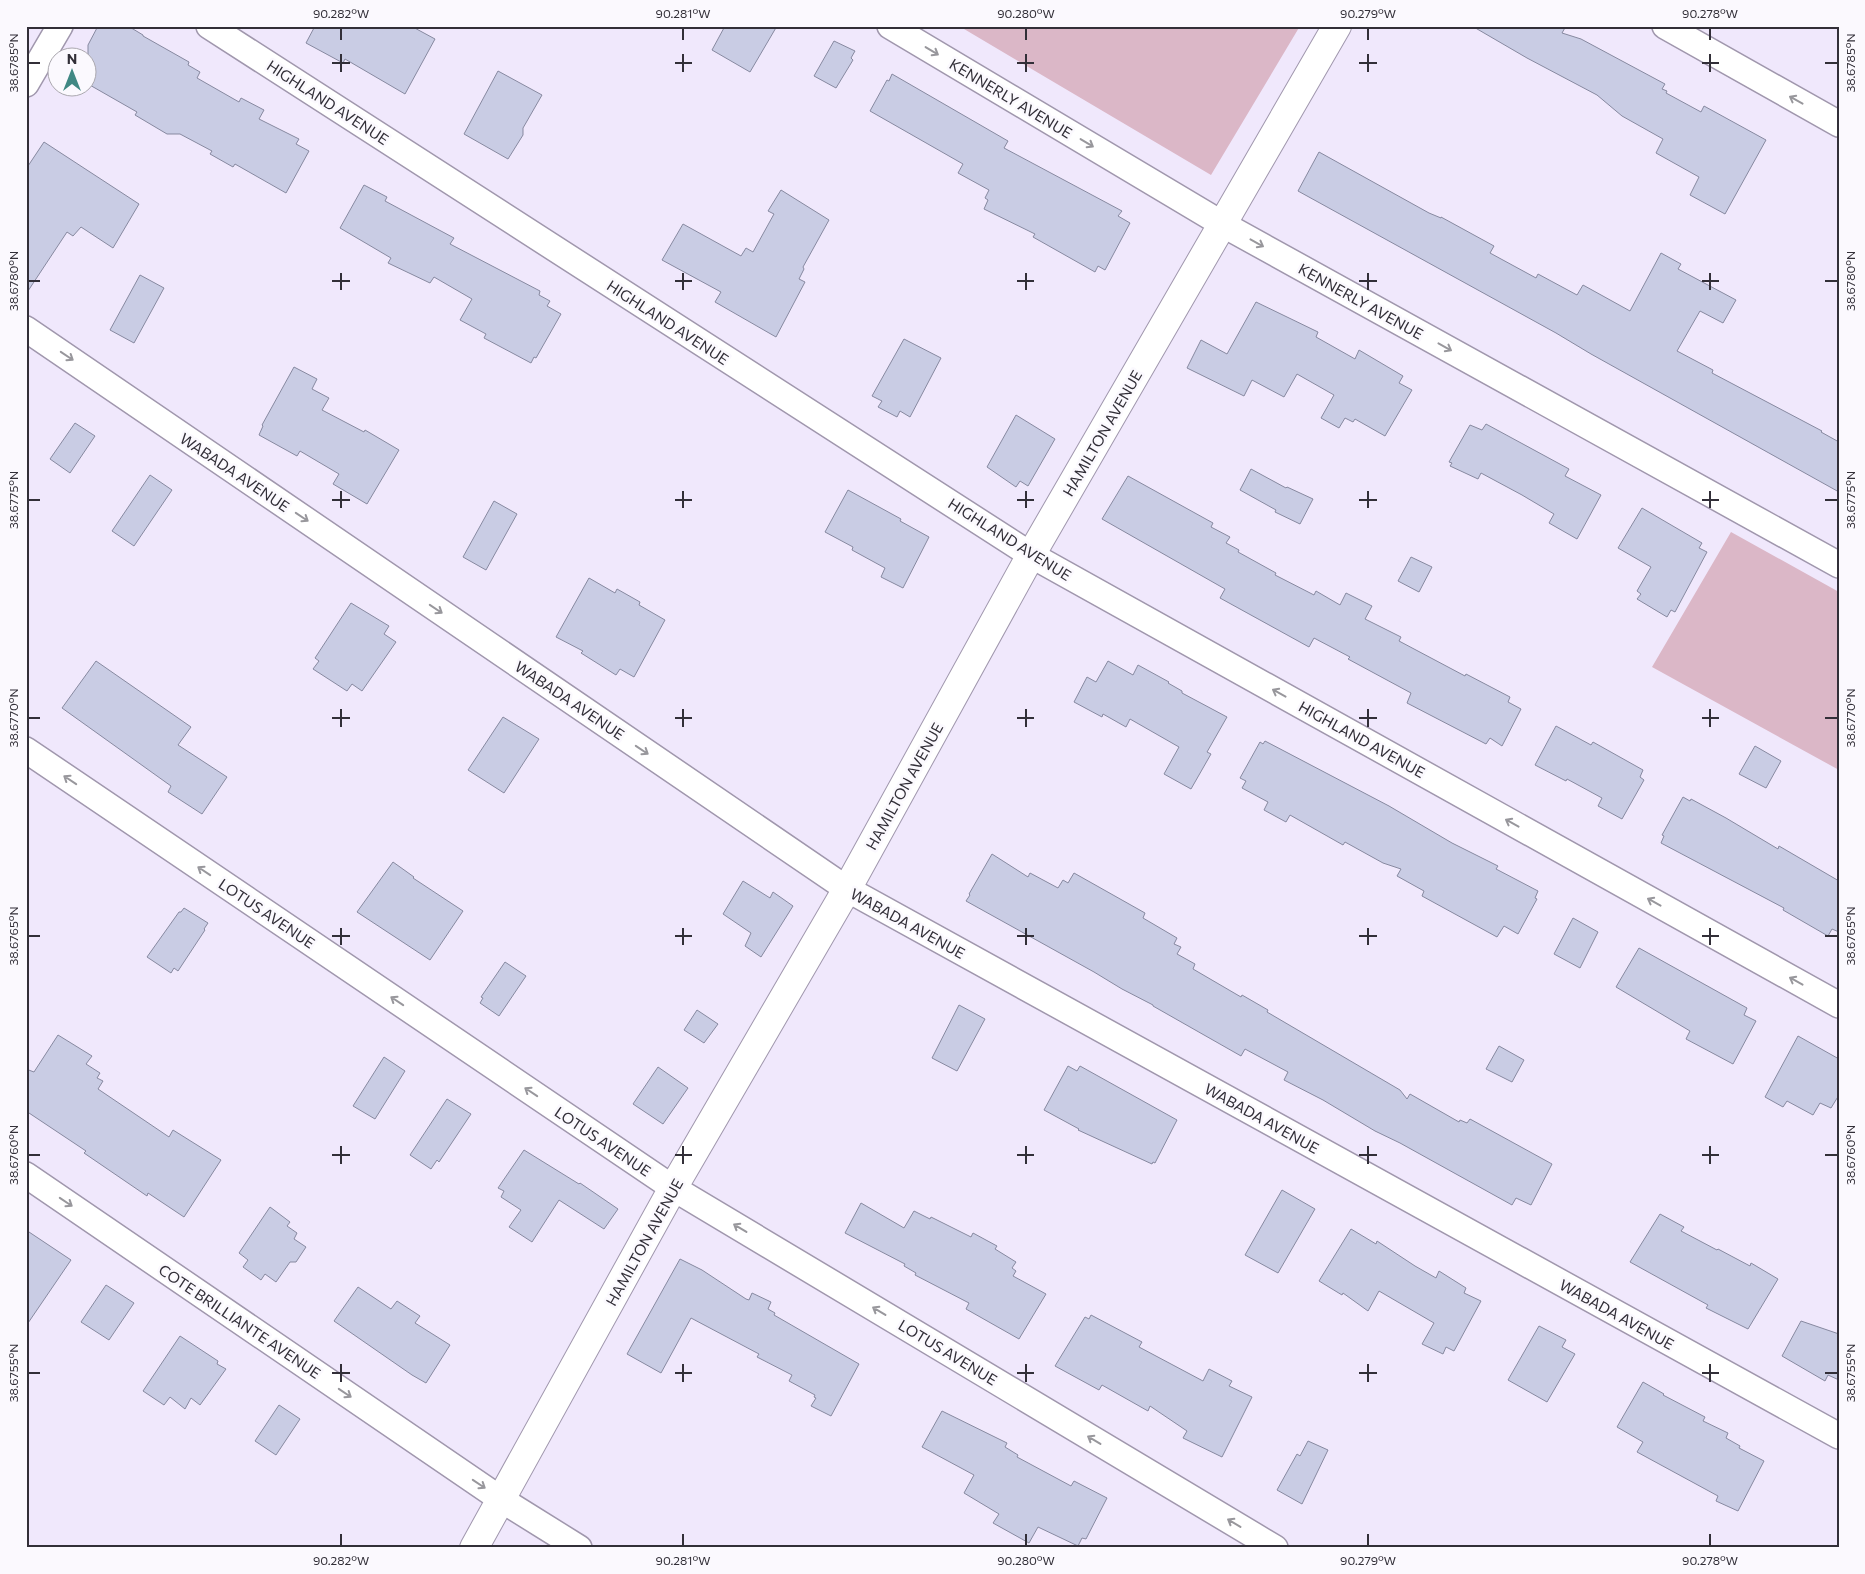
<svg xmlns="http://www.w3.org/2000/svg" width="1865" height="1574" viewBox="0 0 1865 1574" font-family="Commissioner,sans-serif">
  <rect width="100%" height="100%" fill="#f0e8fc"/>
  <path fill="#dbb7c7" d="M 959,26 L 1300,26 L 1211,175 Z
    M 1731,532 L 1839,592 L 1839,770 L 1652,667 Z"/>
  <path fill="#c9cce4" stroke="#8789a0" d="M 98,26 L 128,26 L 143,35 L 143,36 L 189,62 L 188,65 L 200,72 L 197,78 L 239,102 L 241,98 L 264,110 L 259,119 L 299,139 L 296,144 L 309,151 L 286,193 L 235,164 L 233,167 L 210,154 L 212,151 L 180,134 L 167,134 L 135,115 L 137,112 L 88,84 L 88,45 Z
    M 315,26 L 411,26 L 435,39 L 405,94 L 345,59 L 343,63 L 306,43 Z
    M 725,26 L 777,26 L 750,72 L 712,50 Z
    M 1472,26 L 1566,26 L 1562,33 L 1581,39 L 1665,84 L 1662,89 L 1667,91 L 1666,93 L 1701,112 L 1704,106 L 1766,140 L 1725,214 L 1690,195 L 1699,177 L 1656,153 L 1663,139 L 1622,116 L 1597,95 L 1527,58 Z
    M 834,41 L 855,51 L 851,58 L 853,60 L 836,88 L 814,76 Z
    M 498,71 L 542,95 L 523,128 L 523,135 L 508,159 L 464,134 Z
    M 892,74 L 1008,141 L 1004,148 L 1122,211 L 1118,216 L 1130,223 L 1105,270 L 1098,266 L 1095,272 L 1033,237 L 1035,234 L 984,209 L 988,200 L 985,198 L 989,190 L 958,173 L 963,164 L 870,111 L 887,80 L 889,81 Z
    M 44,142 L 139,204 L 113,248 L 81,227 L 73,236 L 67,232 L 26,294 L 26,169 Z
    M 1319,152 L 1429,213 L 1441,218 L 1441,217 L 1494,246 L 1490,253 L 1536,278 L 1538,274 L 1577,295 L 1583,285 L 1630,311 L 1661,253 L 1681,264 L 1678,269 L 1736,300 L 1723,323 L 1700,311 L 1677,351 L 1713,370 L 1712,373 L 1822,431 L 1821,432 L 1839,442 L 1839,492 L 1591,354 L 1556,333 L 1298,191 Z
    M 364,185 L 387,197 L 385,201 L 454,238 L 450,244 L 540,291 L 539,295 L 550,301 L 547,306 L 561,314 L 536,358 L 534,357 L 531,363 L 484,338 L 486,334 L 460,320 L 472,299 L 434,277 L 430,283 L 388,263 L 391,258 L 340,228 Z
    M 781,190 L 829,220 L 803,267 L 804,269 L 799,279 L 805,282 L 776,337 L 715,302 L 721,292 L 662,260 L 683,224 L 741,256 L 746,248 L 753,252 L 774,214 L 768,211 Z
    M 140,275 L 164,288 L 134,343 L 110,330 Z
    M 1256,302 L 1318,332 L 1316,337 L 1355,359 L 1359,350 L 1403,376 L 1399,383 L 1412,390 L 1385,436 L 1355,419 L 1353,422 L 1345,418 L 1339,428 L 1321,418 L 1334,395 L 1297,374 L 1284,397 L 1252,380 L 1244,396 L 1187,368 L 1201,340 L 1227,354 Z
    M 904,339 L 941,358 L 910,417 L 900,411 L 897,417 L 878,407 L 882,401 L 872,396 Z
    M 294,367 L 317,379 L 312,389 L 329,398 L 322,410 L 364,432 L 365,430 L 399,450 L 367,504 L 333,484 L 339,474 L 300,451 L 297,456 L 259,435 L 263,426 L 262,425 Z
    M 1016,415 L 1055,439 L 1028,486 L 1020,481 L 1016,487 L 987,467 Z
    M 75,423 L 95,436 L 70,473 L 50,459 Z
    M 1486,424 L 1569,469 L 1565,476 L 1601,495 L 1577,539 L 1549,523 L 1554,514 L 1522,495 L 1481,473 L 1478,479 L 1450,466 L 1452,463 L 1449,462 L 1470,425 L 1482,430 Z
    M 1251,469 L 1286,488 L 1287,487 L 1313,499 L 1300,524 L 1275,512 L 1276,510 L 1240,490 Z
    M 150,475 L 172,490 L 134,546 L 112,531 Z
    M 1128,476 L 1213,523 L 1211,527 L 1230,537 L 1226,543 L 1239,550 L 1238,552 L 1276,573 L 1275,575 L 1314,595 L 1316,591 L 1340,605 L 1346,593 L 1372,606 L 1365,619 L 1401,637 L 1399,641 L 1465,676 L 1466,674 L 1510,697 L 1508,702 L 1521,709 L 1502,746 L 1490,738 L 1486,744 L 1407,703 L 1411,693 L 1348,659 L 1350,657 L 1314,638 L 1309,647 L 1220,598 L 1225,589 L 1102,519 Z
    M 848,490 L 901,519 L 900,521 L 929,537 L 903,588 L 881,577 L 885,568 L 852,550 L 853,547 L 825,532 Z
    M 494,501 L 517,514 L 486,570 L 463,557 Z
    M 1642,508 L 1702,543 L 1699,548 L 1707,552 L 1675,612 L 1671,610 L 1667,617 L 1637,599 L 1641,594 L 1637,591 L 1651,567 L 1618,548 Z
    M 1411,557 L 1432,567 L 1419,592 L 1398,581 Z
    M 589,578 L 615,593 L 617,589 L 640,602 L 639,605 L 665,620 L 634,677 L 620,669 L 616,675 L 581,653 L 583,651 L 556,637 Z
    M 351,603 L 389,626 L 384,634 L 396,642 L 362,691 L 352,684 L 347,691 L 313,669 L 319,661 L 315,658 Z
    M 96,661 L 191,727 L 178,745 L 227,777 L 202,814 L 168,792 L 171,786 L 62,708 Z
    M 1108,661 L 1133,675 L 1138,665 L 1169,682 L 1168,683 L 1182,691 L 1182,693 L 1227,717 L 1207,752 L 1211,754 L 1191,789 L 1164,774 L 1179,747 L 1130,719 L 1126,727 L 1103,714 L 1102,717 L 1074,702 L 1087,677 L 1096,682 Z
    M 503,717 L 539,739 L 504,793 L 468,770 Z
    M 1556,726 L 1591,745 L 1593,742 L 1643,770 L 1640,777 L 1644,780 L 1622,819 L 1598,806 L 1602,798 L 1567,779 L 1566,781 L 1535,765 Z
    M 1265,741 L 1389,806 L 1452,843 L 1498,866 L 1496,869 L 1538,891 L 1535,898 L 1537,899 L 1518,934 L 1504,926 L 1497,937 L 1422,896 L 1424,891 L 1397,876 L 1401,869 L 1383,863 L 1345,842 L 1343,845 L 1290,815 L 1286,822 L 1264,810 L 1268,802 L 1242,788 L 1246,781 L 1240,778 L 1260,742 L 1263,744 Z
    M 1755,746 L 1781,761 L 1766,788 L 1739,774 Z
    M 1683,797 L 1690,801 L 1691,799 L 1726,818 L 1778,849 L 1779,846 L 1839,881 L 1839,932 L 1832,929 L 1828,936 L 1783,910 L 1784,908 L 1661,843 L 1664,836 L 1662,835 Z
    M 992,854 L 1028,877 L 1030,873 L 1058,888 L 1063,880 L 1068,883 L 1074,873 L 1145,913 L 1143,918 L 1177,938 L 1174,944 L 1181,947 L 1177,954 L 1195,964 L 1193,969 L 1241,997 L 1242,995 L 1268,1010 L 1267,1012 L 1400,1090 L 1407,1099 L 1410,1094 L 1459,1122 L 1460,1120 L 1467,1123 L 1470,1119 L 1552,1164 L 1531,1205 L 1516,1198 L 1512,1205 L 1400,1143 L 1375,1131 L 1323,1100 L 1284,1080 L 1288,1072 L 1245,1049 L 1241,1056 L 1153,1006 L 1153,1005 L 1122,989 L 1094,972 L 966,901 L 970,895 L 969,894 Z
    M 393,862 L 414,877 L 413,878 L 463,911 L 430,960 L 357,912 Z
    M 743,881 L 770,898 L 773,892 L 793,906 L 761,957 L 745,946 L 751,933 L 723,914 Z
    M 184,908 L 208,923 L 204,929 L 205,930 L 178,971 L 174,968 L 171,973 L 147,957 L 179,912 L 181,912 Z
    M 1573,918 L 1598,932 L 1580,968 L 1554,954 Z
    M 1639,948 L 1747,1008 L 1744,1015 L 1756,1021 L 1733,1064 L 1686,1039 L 1690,1031 L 1616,987 Z
    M 505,962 L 526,976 L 499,1016 L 480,1003 L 483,998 L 481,997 Z
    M 959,1005 L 985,1019 L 957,1071 L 932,1058 Z
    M 697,1010 L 718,1024 L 704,1043 L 684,1030 Z
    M 58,1035 L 92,1056 L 86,1064 L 100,1073 L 97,1078 L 103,1081 L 98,1089 L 169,1137 L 173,1130 L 221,1160 L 184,1217 L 148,1193 L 147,1196 L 84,1153 L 86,1151 L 26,1111 L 26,1069 L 34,1072 Z
    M 1798,1036 L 1839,1059 L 1839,1095 L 1831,1108 L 1820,1103 L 1813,1115 L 1787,1101 L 1783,1107 L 1765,1097 Z
    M 1499,1046 L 1524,1060 L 1512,1082 L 1486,1069 Z
    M 384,1057 L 405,1071 L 375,1119 L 353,1106 Z
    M 1068,1066 L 1077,1071 L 1080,1066 L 1177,1120 L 1155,1163 L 1153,1162 L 1152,1164 L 1078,1130 L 1079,1129 L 1044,1110 Z
    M 658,1067 L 688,1088 L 663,1124 L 633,1104 Z
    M 447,1099 L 471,1114 L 439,1162 L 437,1160 L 431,1169 L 410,1155 Z
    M 524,1150 L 579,1184 L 580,1183 L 618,1209 L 604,1229 L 559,1200 L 532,1242 L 509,1227 L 521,1210 L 501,1197 L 504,1191 L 498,1188 Z
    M 1282,1190 L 1315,1209 L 1278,1273 L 1245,1255 Z
    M 861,1203 L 904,1228 L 914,1211 L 930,1219 L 931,1217 L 971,1237 L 973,1233 L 997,1246 L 995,1249 L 1016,1262 L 1012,1268 L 1016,1271 L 1013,1276 L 1046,1294 L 1019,1339 L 966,1309 L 969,1303 L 915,1275 L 916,1273 L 904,1266 L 905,1264 L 845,1233 Z
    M 270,1207 L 290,1222 L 287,1226 L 297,1233 L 294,1239 L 306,1247 L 296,1262 L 290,1262 L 276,1282 L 265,1274 L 261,1280 L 243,1267 L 248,1260 L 239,1253 Z
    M 1660,1214 L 1684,1227 L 1681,1231 L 1717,1250 L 1718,1249 L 1750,1266 L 1751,1263 L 1778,1279 L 1748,1329 L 1706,1308 L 1708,1305 L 1630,1262 Z
    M 1351,1229 L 1376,1244 L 1377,1241 L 1415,1266 L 1436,1278 L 1439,1271 L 1466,1288 L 1464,1293 L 1481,1301 L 1454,1351 L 1446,1347 L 1443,1354 L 1422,1344 L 1434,1323 L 1379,1291 L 1368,1311 L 1343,1293 L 1342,1295 L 1319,1281 Z
    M 26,1230 L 71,1260 L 26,1326 Z
    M 680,1259 L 702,1270 L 746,1299 L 749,1300 L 752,1293 L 771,1302 L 768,1309 L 775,1313 L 774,1315 L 859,1364 L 831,1416 L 811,1406 L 816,1398 L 814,1397 L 815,1395 L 789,1381 L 792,1375 L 757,1357 L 759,1354 L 691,1318 L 661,1373 L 627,1354 Z
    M 106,1285 L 134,1303 L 109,1340 L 81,1322 Z
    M 358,1287 L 391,1309 L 397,1301 L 420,1316 L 415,1323 L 450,1345 L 426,1383 L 412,1375 L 334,1321 Z
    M 1091,1315 L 1142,1342 L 1139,1347 L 1203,1381 L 1209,1369 L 1232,1381 L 1229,1386 L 1252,1397 L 1222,1457 L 1183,1438 L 1187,1431 L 1150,1406 L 1148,1411 L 1102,1385 L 1099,1390 L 1055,1366 L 1085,1317 L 1089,1319 Z
    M 1801,1321 L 1839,1334 L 1839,1380 L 1828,1375 L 1825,1381 L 1782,1356 Z
    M 1539,1326 L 1566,1340 L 1562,1347 L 1575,1354 L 1547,1402 L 1508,1380 Z
    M 180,1336 L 218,1361 L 217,1364 L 226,1369 L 200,1405 L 191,1398 L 185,1409 L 170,1397 L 164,1405 L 143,1391 Z
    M 1643,1382 L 1664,1394 L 1663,1395 L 1705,1417 L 1703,1421 L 1728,1433 L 1726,1438 L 1740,1446 L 1739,1448 L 1764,1461 L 1738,1511 L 1716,1501 L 1718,1496 L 1637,1452 L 1643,1442 L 1617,1427 Z
    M 279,1405 L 300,1419 L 276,1455 L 255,1441 Z
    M 942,1411 L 1007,1443 L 1005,1447 L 1018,1455 L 1017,1457 L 1071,1486 L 1074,1481 L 1107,1498 L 1086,1539 L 1082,1538 L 1078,1546 L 1038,1527 L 1029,1543 L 993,1523 L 999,1514 L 964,1493 L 974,1475 L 922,1447 Z
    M 1308,1441 L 1328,1450 L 1302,1504 L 1277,1490 L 1297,1454 L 1300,1456 Z"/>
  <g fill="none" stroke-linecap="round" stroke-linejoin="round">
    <g stroke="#a097ad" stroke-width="28">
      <path id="street" d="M 209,26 L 1031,555 L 1839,1005
        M 890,26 L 1224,225 L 1839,565
        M 1665,26 L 1839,124
        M 26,84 L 60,26
        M 26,329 L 847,889 L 1839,1436
        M 26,750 L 673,1188 L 1275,1548
        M 26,1175 L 502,1500 L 579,1548"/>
    </g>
    <g stroke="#a097ad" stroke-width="30">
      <path id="secondary" d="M 474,1548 L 673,1188 L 847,889 L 1031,555 L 1337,26"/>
    </g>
    <use href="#street" stroke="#fff" stroke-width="25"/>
    <use href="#secondary" stroke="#fff" stroke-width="28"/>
  </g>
  <defs><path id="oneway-shaft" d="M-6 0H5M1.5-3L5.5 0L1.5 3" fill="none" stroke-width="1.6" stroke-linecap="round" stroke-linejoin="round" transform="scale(1.25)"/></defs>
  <g stroke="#98979c">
    <use href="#oneway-shaft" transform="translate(932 51) rotate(31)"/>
    <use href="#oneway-shaft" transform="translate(1796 100) rotate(-151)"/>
    <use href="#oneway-shaft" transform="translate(1087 143) rotate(31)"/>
    <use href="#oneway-shaft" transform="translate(1257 243) rotate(29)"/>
    <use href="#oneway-shaft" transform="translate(1445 347) rotate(29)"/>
    <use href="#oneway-shaft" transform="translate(67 356) rotate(34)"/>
    <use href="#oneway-shaft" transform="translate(302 517) rotate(34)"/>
    <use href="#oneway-shaft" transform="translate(436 609) rotate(34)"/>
    <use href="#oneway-shaft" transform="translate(1279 693) rotate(-151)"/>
    <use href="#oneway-shaft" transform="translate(642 750) rotate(34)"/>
    <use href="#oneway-shaft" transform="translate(70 780) rotate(-146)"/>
    <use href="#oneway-shaft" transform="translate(1512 823) rotate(-151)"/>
    <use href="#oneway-shaft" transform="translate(204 871) rotate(-146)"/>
    <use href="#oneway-shaft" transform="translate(1654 902) rotate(-151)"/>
    <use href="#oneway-shaft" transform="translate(1796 981) rotate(-151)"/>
    <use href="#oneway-shaft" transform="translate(397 1001) rotate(-146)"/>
    <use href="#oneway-shaft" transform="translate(531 1092) rotate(-146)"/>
    <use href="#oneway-shaft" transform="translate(66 1202) rotate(34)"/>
    <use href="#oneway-shaft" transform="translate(740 1228) rotate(-149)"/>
    <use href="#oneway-shaft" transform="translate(879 1311) rotate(-149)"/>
    <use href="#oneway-shaft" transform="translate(345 1393) rotate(34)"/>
    <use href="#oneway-shaft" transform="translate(1094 1440) rotate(-149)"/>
    <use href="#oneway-shaft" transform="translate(479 1484) rotate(34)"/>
    <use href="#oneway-shaft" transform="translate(1234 1523) rotate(-149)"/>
  </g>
  <path fill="none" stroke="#322f38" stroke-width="2" d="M 341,28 L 341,40M 683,28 L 683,40M 1026,28 L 1026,40M 1368,28 L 1368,40M 1710,28 L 1710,40M 341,54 L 341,72M 683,54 L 683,72M 1026,54 L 1026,72M 1368,54 L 1368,72M 1710,54 L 1710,72M 28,63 L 40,63M 332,63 L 350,63M 675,63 L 692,63M 1017,63 L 1034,63M 1359,63 L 1377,63M 1702,63 L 1719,63M 1825,63 L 1838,63M 341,273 L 341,290M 683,273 L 683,290M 1026,273 L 1026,290M 1368,273 L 1368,290M 1710,273 L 1710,290M 28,281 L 40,281M 332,281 L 350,281M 675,281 L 692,281M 1017,281 L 1034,281M 1359,281 L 1377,281M 1702,281 L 1719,281M 1825,281 L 1838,281M 341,491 L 341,508M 683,491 L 683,508M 1026,491 L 1026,508M 1368,491 L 1368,508M 1710,491 L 1710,508M 28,500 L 40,500M 332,500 L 350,500M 675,500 L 692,500M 1017,500 L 1034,500M 1359,500 L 1377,500M 1702,500 L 1719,500M 1825,500 L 1838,500M 341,709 L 341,727M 683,709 L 683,727M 1026,709 L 1026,727M 1368,709 L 1368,727M 1710,709 L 1710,727M 28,718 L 40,718M 332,718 L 350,718M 675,718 L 692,718M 1017,718 L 1034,718M 1359,718 L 1377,718M 1702,718 L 1719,718M 1825,718 L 1838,718M 341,928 L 341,945M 683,928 L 683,945M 1026,928 L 1026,945M 1368,928 L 1368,945M 1710,928 L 1710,945M 28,936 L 40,936M 332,936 L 350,936M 675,936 L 692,936M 1017,936 L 1034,936M 1359,936 L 1377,936M 1702,936 L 1719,936M 1825,936 L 1838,936M 341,1146 L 341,1164M 683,1146 L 683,1164M 1026,1146 L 1026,1164M 1368,1146 L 1368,1164M 1710,1146 L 1710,1164M 28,1155 L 40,1155M 332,1155 L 350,1155M 675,1155 L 692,1155M 1017,1155 L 1034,1155M 1359,1155 L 1377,1155M 1702,1155 L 1719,1155M 1825,1155 L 1838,1155M 341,1364 L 341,1382M 683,1364 L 683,1382M 1026,1364 L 1026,1382M 1368,1364 L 1368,1382M 1710,1364 L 1710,1382M 28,1373 L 40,1373M 332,1373 L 350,1373M 675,1373 L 692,1373M 1017,1373 L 1034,1373M 1359,1373 L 1377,1373M 1702,1373 L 1719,1373M 1825,1373 L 1838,1373M 341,1534 L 341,1546M 683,1534 L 683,1546M 1026,1534 L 1026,1546M 1368,1534 L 1368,1546M 1710,1534 L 1710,1546"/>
  <g text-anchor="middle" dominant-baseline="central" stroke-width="5" stroke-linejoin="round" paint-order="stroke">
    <g font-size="15" fill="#322f38" stroke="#fbf9fe">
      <text transform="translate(1011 98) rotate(31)">KENNERLY AVENUE</text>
      <text transform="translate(328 102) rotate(33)">HIGHLAND AVENUE</text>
      <text transform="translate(1361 301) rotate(29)">KENNERLY AVENUE</text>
      <text transform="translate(668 322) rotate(33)">HIGHLAND AVENUE</text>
      <text transform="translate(1102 433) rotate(-60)">HAMILTON AVENUE</text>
      <text transform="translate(235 472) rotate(34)">WABADA AVENUE</text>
      <text transform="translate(1010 539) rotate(32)">HIGHLAND AVENUE</text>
      <text transform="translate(570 700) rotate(34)">WABADA AVENUE</text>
      <text transform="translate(1362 739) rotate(29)">HIGHLAND AVENUE</text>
      <text transform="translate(904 786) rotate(-61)">HAMILTON AVENUE</text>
      <text transform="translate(267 913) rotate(34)">LOTUS AVENUE</text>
      <text transform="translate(908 923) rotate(29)">WABADA AVENUE</text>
      <text transform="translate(1262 1118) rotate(29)">WABADA AVENUE</text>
      <text transform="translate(603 1141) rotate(34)">LOTUS AVENUE</text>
      <text transform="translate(644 1242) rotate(-61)">HAMILTON AVENUE</text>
      <text transform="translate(1617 1314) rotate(29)">WABADA AVENUE</text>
      <text transform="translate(240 1321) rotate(34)">COTE BRILLIANTE AVENUE</text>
      <text transform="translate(948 1352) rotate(31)">LOTUS AVENUE</text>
    </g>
  </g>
  <rect width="1865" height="1574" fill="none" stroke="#fbf9fe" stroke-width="55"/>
  <g transform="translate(72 72)"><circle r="24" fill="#fbf9fe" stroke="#aba8af"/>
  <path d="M0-4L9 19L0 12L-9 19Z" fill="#408884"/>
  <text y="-8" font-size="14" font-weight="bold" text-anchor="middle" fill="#322f38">N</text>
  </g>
  <rect x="28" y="28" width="1810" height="1518" fill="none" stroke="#322f38" stroke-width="2"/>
  <g font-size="12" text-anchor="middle" fill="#322f38">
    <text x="341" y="18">90.282°W</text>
    <text x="683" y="18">90.281°W</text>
    <text x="1026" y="18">90.280°W</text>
    <text x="1368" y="18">90.279°W</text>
    <text x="1710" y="18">90.278°W</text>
    <text transform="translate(14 63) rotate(-90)" y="4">38.6785°N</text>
    <text transform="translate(1851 63) rotate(-90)" y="4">38.6785°N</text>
    <text transform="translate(14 281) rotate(-90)" y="4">38.6780°N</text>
    <text transform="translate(1851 281) rotate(-90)" y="4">38.6780°N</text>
    <text transform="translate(14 500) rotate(-90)" y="4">38.6775°N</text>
    <text transform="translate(1851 500) rotate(-90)" y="4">38.6775°N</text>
    <text transform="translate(14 718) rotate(-90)" y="4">38.6770°N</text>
    <text transform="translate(1851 718) rotate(-90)" y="4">38.6770°N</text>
    <text transform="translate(14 936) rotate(-90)" y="4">38.6765°N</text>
    <text transform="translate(1851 936) rotate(-90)" y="4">38.6765°N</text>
    <text transform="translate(14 1155) rotate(-90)" y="4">38.6760°N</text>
    <text transform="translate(1851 1155) rotate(-90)" y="4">38.6760°N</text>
    <text transform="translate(14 1373) rotate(-90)" y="4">38.6755°N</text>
    <text transform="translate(1851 1373) rotate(-90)" y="4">38.6755°N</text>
    <text x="341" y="1565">90.282°W</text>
    <text x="683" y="1565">90.281°W</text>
    <text x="1026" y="1565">90.280°W</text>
    <text x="1368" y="1565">90.279°W</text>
    <text x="1710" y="1565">90.278°W</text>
  </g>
</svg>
